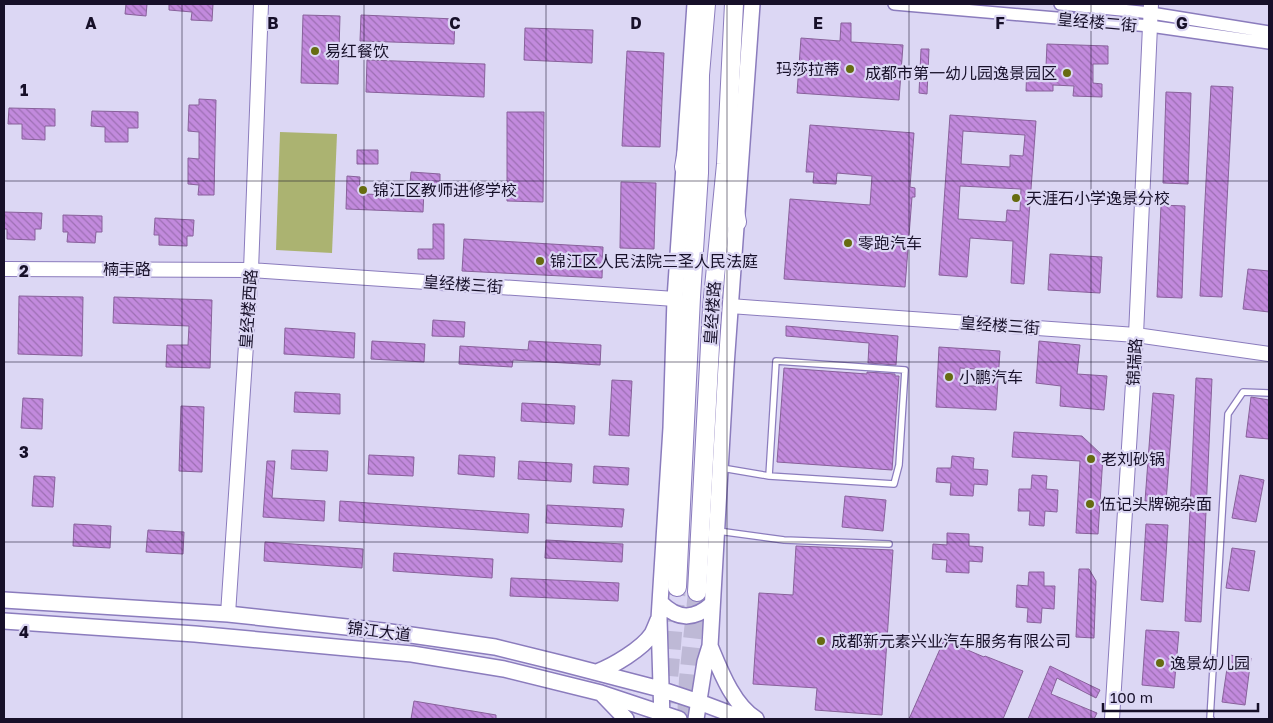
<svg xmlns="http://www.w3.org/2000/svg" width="1273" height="723" viewBox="0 0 1273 723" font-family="'Golos Text','Noto Sans SC',sans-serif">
  <defs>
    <pattern id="building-back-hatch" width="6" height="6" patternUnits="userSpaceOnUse" patternTransform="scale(1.25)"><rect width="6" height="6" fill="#c28add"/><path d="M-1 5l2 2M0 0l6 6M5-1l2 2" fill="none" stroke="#9d6fb3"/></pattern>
  </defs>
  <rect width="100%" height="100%" fill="#dcd7f4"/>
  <path fill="#abb371" d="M 280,132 L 337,134 L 332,253 L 276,250 Z"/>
  <path fill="url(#building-back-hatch)" stroke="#88619b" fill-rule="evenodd" d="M 126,4 L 147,4 L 146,16 L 125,14 Z
    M 169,4 L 213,4 L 212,21 L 191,20 L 192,12 L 169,10 Z
    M 303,15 L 340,16 L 338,84 L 301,83 Z
    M 361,15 L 455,19 L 454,44 L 360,41 Z
    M 841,23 L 851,23 L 851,42 L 903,45 L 899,100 L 797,93 L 801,38 L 840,41 Z
    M 525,28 L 593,30 L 592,63 L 524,60 Z
    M 1047,44 L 1108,46 L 1108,64 L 1093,64 L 1093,83 L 1102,84 L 1102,97 L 1073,96 L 1074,86 L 1053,85 L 1053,91 L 1026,91 L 1027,66 L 1046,66 Z
    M 921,49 L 929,49 L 927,94 L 919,93 Z
    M 627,51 L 664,53 L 660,147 L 622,146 Z
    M 367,60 L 485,64 L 484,97 L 366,92 Z
    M 1211,86 L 1233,87 L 1222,297 L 1200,296 Z
    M 1166,92 L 1191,93 L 1188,184 L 1163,183 Z
    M 199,99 L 216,100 L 214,195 L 198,195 L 199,185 L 188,184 L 188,158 L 199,159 L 199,132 L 188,131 L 189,105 L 199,105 Z
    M 9,108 L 55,109 L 55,126 L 45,126 L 45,140 L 22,139 L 22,124 L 8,124 Z
    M 92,111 L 138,112 L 138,128 L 128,128 L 128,142 L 105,142 L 105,127 L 91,126 Z
    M 507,112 L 544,112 L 543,202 L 507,201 Z
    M 950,115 L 1036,121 L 1024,284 L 1011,283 L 1013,241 L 970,238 L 967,277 L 939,275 ZM 963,131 L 1025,135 L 1023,156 L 1010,155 L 1010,167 L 961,164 ZM 960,186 L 1021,189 L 1020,211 L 1007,210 L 1006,222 L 958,219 Z
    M 810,125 L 914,133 L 910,187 L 915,188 L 915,197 L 912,197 L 905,287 L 784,279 L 790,199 L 870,205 L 872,176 L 837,173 L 836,184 L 813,183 L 814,172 L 806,172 Z
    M 357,150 L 378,150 L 378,164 L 357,164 Z
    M 411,172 L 440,174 L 440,189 L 424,189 L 423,212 L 346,209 L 347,176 L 360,177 L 359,194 L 409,195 Z
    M 621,182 L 656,183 L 654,249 L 620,248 Z
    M 1161,205 L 1185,206 L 1182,298 L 1157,297 Z
    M 4,212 L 42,213 L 41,229 L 35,229 L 35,240 L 7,239 L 7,229 L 4,229 Z
    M 63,215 L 102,216 L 102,232 L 96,232 L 95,243 L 67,242 L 68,232 L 63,232 Z
    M 155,218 L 194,220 L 193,236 L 187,236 L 187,246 L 159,245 L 159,235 L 154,235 Z
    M 433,224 L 444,224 L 444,259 L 418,259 L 418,249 L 433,249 Z
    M 464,239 L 603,247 L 602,278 L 462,271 Z
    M 1050,254 L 1102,257 L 1100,293 L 1048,290 Z
    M 1248,269 L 1269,271 L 1269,312 L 1243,309 Z
    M 19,296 L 83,297 L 82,356 L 18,354 Z
    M 114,297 L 212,300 L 210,368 L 166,367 L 167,345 L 188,345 L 189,326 L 113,323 Z
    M 433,320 L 465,322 L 464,337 L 432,336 Z
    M 786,326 L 898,336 L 896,365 L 868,363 L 869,343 L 786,336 Z
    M 285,328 L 355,333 L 354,358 L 284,354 Z
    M 372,341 L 425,344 L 424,362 L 371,359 Z
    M 529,341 L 601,345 L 600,365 L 513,360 L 512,367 L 459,364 L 460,346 L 528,350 Z
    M 1039,341 L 1080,345 L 1077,374 L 1107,376 L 1104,410 L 1060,406 L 1061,386 L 1036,383 Z
    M 939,347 L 1000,351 L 996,410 L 936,407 ZM 960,368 L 976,369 L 976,386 L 960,386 Z
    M 784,368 L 867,374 L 867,372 L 895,374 L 895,376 L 899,376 L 892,470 L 777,462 Z
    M 1196,378 L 1212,379 L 1201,622 L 1185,621 Z
    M 612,380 L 632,381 L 629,436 L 609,435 Z
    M 295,392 L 340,394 L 340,414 L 294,412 Z
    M 1153,393 L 1174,395 L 1166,502 L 1145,501 Z
    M 1251,397 L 1269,400 L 1269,439 L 1246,437 Z
    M 23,398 L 43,399 L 42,429 L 21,428 Z
    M 522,403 L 575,406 L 574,424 L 521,421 Z
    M 181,406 L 204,407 L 202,472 L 179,471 Z
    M 1014,432 L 1082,436 L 1103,456 L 1098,534 L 1076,533 L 1080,461 L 1012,457 Z
    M 292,450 L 328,451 L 327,471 L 291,469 Z
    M 369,455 L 414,457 L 413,476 L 368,474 Z
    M 459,455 L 495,457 L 494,477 L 458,474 Z
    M 952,456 L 974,458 L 973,469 L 988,470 L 987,485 L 974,484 L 973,496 L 950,495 L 951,483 L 936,482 L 937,468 L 951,468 Z
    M 267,461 L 275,461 L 272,498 L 325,501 L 324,521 L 263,517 Z
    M 519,461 L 572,464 L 571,482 L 518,479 Z
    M 594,466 L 629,468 L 628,485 L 593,483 Z
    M 1032,475 L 1047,476 L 1046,489 L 1058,490 L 1057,512 L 1045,511 L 1044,526 L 1029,525 L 1030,511 L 1018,511 L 1019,489 L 1031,489 Z
    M 1240,475 L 1264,480 L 1256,522 L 1232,518 Z
    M 34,476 L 55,477 L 53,507 L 32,506 Z
    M 845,496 L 886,500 L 883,531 L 842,527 Z
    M 340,501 L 529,514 L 528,533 L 339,521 Z
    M 547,505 L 624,509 L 622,527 L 546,523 Z
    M 74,524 L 111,526 L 110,548 L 73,546 Z
    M 1146,524 L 1168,525 L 1163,602 L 1141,600 Z
    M 148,530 L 184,532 L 183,554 L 146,552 Z
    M 947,533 L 969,534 L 969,546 L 983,547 L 982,562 L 969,561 L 969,573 L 946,572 L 947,560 L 932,559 L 933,544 L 947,545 Z
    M 546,540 L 623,544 L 622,562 L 545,558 Z
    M 265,542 L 363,549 L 362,568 L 264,561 Z
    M 796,546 L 893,550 L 882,715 L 815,710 L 817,688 L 753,684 L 759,593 L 793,595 Z
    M 1232,548 L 1255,551 L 1249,591 L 1226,588 Z
    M 394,553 L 493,559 L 492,578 L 393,571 Z
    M 1079,569 L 1089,569 L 1096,581 L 1094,638 L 1076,637 Z
    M 1029,572 L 1044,572 L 1044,586 L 1055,586 L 1054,609 L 1042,608 L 1041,623 L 1027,622 L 1028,608 L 1016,607 L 1017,585 L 1028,586 Z
    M 511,578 L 619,583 L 618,601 L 510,596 Z
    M 1146,630 L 1179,632 L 1174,688 L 1142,685 Z
    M 944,640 L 984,657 L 985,656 L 1023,671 L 1003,719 L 909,719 Z
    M 1229,655 L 1251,658 L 1245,705 L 1222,702 Z
    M 1050,666 L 1100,690 L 1096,698 L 1057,678 L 1051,694 L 1097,713 L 1094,719 L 1028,719 Z
    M 414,701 L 496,715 L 496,719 L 411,719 Z"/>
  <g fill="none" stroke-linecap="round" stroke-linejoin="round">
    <path stroke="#beb9d6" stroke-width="18" stroke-dasharray="18 9" stroke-linecap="butt" d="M 667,703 L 677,587
      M 686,719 L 688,679 L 697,592"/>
    <g stroke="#8b7cbd" stroke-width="8">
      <path id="service" d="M 722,468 L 769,476 L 894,484 L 899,465 L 905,370 L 776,361 L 769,476
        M 718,531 L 784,540 L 889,544
        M 1211,719 L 1210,719 L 1228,414 L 1243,392 L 1269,393"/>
    </g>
    <g stroke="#8b7cbd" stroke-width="14">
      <path id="minor" d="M 894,4 L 1150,26 L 1269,43
        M 1060,4 L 1151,13 L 1269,32"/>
    </g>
    <g stroke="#8b7cbd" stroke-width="16">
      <path id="tertiary" d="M 4,269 L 251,270 L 675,299
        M 730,306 L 1136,335 L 1269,354
        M 228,614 L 251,270 L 261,4
        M 1112,719 L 1136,335 L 1151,4"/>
    </g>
    <g stroke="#8b7cbd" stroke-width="18">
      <path id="secondary" d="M 4,600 L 228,614 L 383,631 L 495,647 L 564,664 L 660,689 L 699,702 L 744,719
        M 661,603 C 678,620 694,620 712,604
        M 4,621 L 195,634 L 412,654 L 504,669 L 601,693 L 679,719
        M 710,646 C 720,670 733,705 756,719
        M 597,672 C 613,666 642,649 652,634 C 654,630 656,625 658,620
        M 602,694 L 626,719
        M 662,719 L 659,619 L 671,428 L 675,299 L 695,4
        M 696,719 L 705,662 L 710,646 L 726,366 L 752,4"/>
    </g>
    <g stroke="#8b7cbd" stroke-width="20">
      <path id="trunk" d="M 684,167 L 691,128
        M 730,186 L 737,222
        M 677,587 L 691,297 L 699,173 L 700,75 L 706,4
        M 697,592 L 712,308 L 726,164 L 734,4"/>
    </g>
    <use href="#service" stroke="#fff" stroke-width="5.5"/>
    <use href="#minor" stroke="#fff" stroke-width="11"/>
    <use href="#tertiary" stroke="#fff" stroke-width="14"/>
    <use href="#secondary" stroke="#fff" stroke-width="15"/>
    <use href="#trunk" stroke="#fff" stroke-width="18"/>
  </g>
  <path fill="none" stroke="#171029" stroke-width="1" stroke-opacity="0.55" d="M 182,4 L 182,719M 364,4 L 364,719M 546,4 L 546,719M 727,4 L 727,719M 909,4 L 909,719M 1091,4 L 1091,719M 4,181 L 1269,181M 4,362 L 1269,362M 4,542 L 1269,542"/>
  <g fill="#666c11" stroke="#dcd7f4" stroke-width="2">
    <circle cx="315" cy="51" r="5"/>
    <circle cx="850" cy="69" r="5"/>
    <circle cx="1067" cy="73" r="5"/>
    <circle cx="363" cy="190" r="5"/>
    <circle cx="1016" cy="198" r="5"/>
    <circle cx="848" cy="243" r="5"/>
    <circle cx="540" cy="261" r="5"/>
    <circle cx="949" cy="377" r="5"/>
    <circle cx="1091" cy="459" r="5"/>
    <circle cx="1090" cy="504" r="5"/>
    <circle cx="821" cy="641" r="5"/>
    <circle cx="1160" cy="663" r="5"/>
  </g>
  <g text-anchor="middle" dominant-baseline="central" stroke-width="4.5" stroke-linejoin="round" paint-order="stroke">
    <g font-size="16" fill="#171029" stroke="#dcd7f4">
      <text transform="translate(1097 22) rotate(5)">皇经楼二街</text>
      <text x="127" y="269">楠丰路</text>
      <text transform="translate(463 284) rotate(4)">皇经楼三街</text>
      <text transform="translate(248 309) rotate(-86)">皇经楼西路</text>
      <text transform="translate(712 313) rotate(-86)">皇经楼路</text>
      <text transform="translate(1000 325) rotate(4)">皇经楼三街</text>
      <text transform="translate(1134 362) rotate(-87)">锦瑞路</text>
      <text transform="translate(379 631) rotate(7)">锦江大道</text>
    </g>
    <g font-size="16" fill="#171029" stroke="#dcd7f4" text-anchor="start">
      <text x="325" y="51">易红餐饮</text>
      <text x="840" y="69" text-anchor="end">玛莎拉蒂</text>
      <text x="1057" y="73" text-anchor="end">成都市第一幼儿园逸景园区</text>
      <text x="373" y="190">锦江区教师进修学校</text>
      <text x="1026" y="198">天涯石小学逸景分校</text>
      <text x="858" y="243">零跑汽车</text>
      <text x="550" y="261">锦江区人民法院三圣人民法庭</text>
      <text x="959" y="377">小鹏汽车</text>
      <text x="1101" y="459">老刘砂锅</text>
      <text x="1100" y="504">伍记头牌碗杂面</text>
      <text x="831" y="641">成都新元素兴业汽车服务有限公司</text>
      <text x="1170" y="663">逸景幼儿园</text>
    </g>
  </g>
  <g font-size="16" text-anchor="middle" font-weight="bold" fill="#171029" stroke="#dcd7f4" stroke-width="4.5" stroke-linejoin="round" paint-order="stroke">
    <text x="91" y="29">A</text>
    <text x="273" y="29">B</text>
    <text x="455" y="29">C</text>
    <text x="636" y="29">D</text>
    <text x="818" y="29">E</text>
    <text x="1000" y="29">F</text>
    <text x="1182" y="29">G</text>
    <text x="24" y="96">1</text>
    <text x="24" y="277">2</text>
    <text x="24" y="458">3</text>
    <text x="24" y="638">4</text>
  </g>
  <rect width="1273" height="723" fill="none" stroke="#171029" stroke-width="10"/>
  <path d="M1103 703v8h155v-8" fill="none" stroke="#171029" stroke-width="2.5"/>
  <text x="1110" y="703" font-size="15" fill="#171029" stroke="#dcd7f4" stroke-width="4" paint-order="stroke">100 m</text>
</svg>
